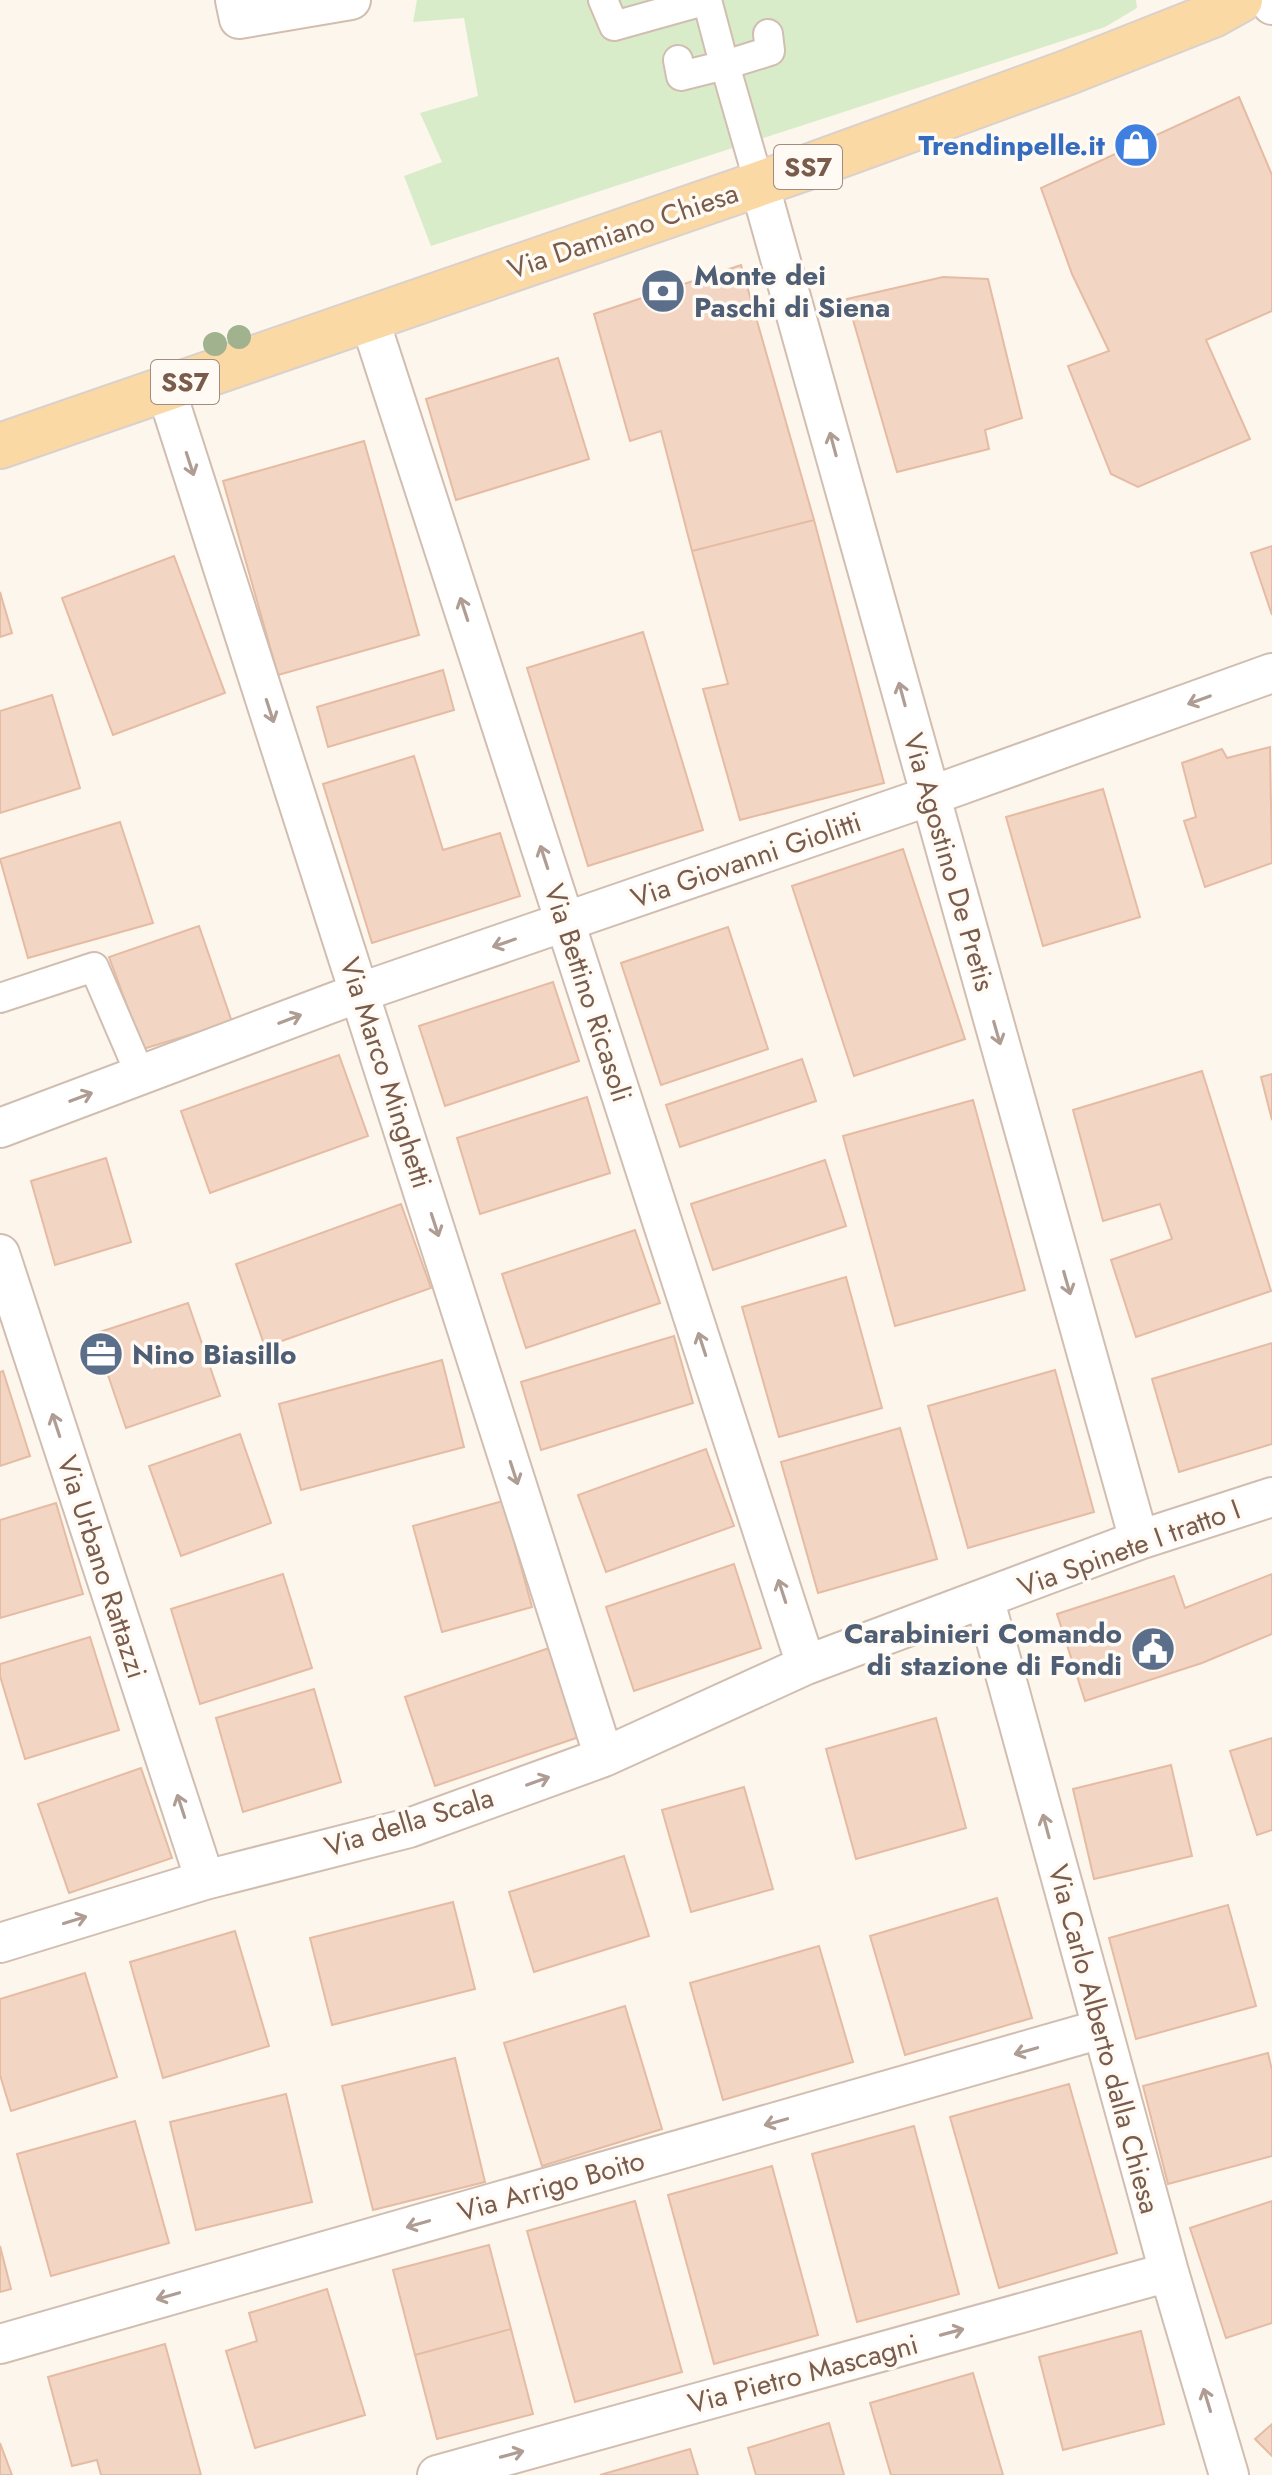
<svg xmlns="http://www.w3.org/2000/svg" width="1272" height="2475" viewBox="0 0 1272 2475" font-family="Jost,sans-serif">
  <rect width="100%" height="100%" fill="#fdf6ec"/>
  <path fill="#d8ecc9" d="M 417,0 L 1136,0 L 1137,8 L 1105,27 L 431,246 L 404,176 L 442,162 L 420,113 L 478,96 L 464,18 L 413,22 Z"/>
  <path fill="#f3d5c3" stroke="#e6bba3" stroke-width="2" d="M 1239,97 L 1272,175 L 1272,311 L 1206,340 L 1250,439 L 1138,487 L 1111,474 L 1068,366 L 1109,351 L 1072,274 L 1041,188 Z
    M 741,265 L 814,520 L 692,551 L 661,431 L 630,441 L 594,314 Z
    M 943,277 L 988,279 L 1022,418 L 985,430 L 989,449 L 897,472 L 847,299 Z
    M 558,358 L 589,459 L 456,500 L 426,399 Z
    M 364,441 L 419,635 L 278,675 L 223,481 Z
    M 814,520 L 884,783 L 740,820 L 703,689 L 728,684 L 692,551 Z
    M 1272,546 L 1272,615 L 1251,553 Z
    M 174,556 L 225,693 L 113,735 L 62,598 Z
    M 0,592 L 12,633 L 0,637 Z
    M 643,632 L 703,830 L 588,866 L 527,668 Z
    M 443,670 L 454,710 L 328,747 L 317,707 Z
    M 52,695 L 80,788 L 0,813 L 0,711 Z
    M 1270,747 L 1272,863 L 1205,887 L 1184,821 L 1196,817 L 1182,763 L 1222,749 L 1227,758 Z
    M 414,756 L 443,850 L 500,833 L 520,896 L 372,943 L 323,784 Z
    M 1103,789 L 1140,917 L 1043,946 L 1006,817 Z
    M 120,822 L 153,923 L 28,958 L 0,859 Z
    M 903,849 L 965,1039 L 854,1076 L 792,886 Z
    M 199,926 L 232,1022 L 143,1049 L 109,957 Z
    M 728,927 L 768,1049 L 661,1085 L 621,963 Z
    M 553,982 L 579,1061 L 445,1106 L 419,1026 Z
    M 339,1055 L 368,1136 L 210,1193 L 181,1111 Z
    M 802,1059 L 816,1101 L 680,1147 L 666,1105 Z
    M 1202,1071 L 1271,1291 L 1136,1337 L 1111,1260 L 1172,1239 L 1160,1204 L 1103,1221 L 1073,1110 Z
    M 1272,1074 L 1272,1120 L 1261,1077 Z
    M 587,1097 L 610,1173 L 480,1214 L 457,1138 Z
    M 973,1100 L 1025,1290 L 895,1326 L 843,1136 Z
    M 106,1158 L 131,1242 L 55,1265 L 31,1181 Z
    M 825,1160 L 846,1226 L 713,1270 L 691,1204 Z
    M 401,1204 L 431,1288 L 265,1347 L 236,1264 Z
    M 635,1230 L 660,1303 L 526,1348 L 502,1274 Z
    M 846,1277 L 882,1408 L 779,1437 L 742,1307 Z
    M 188,1303 L 220,1396 L 126,1428 L 94,1334 Z
    M 674,1336 L 693,1403 L 541,1450 L 521,1382 Z
    M 1272,1343 L 1272,1444 L 1179,1472 L 1152,1379 Z
    M 442,1360 L 464,1447 L 301,1490 L 279,1404 Z
    M 1055,1370 L 1094,1512 L 968,1548 L 928,1406 Z
    M 3,1371 L 30,1456 L 0,1466 L 0,1372 Z
    M 900,1428 L 937,1559 L 818,1593 L 781,1462 Z
    M 240,1434 L 271,1523 L 181,1556 L 149,1466 Z
    M 706,1449 L 734,1526 L 606,1572 L 578,1495 Z
    M 503,1501 L 532,1607 L 442,1632 L 413,1526 Z
    M 56,1503 L 83,1594 L 0,1618 L 0,1520 Z
    M 734,1564 L 761,1648 L 634,1691 L 606,1607 Z
    M 283,1574 L 312,1668 L 200,1704 L 171,1609 Z
    M 1272,1574 L 1272,1634 L 1202,1663 L 1085,1701 L 1057,1614 L 1174,1576 L 1185,1608 Z
    M 90,1637 L 119,1730 L 25,1759 L 0,1676 L 0,1664 Z
    M 549,1648 L 579,1737 L 435,1786 L 405,1697 Z
    M 314,1689 L 341,1782 L 243,1812 L 216,1718 Z
    M 936,1718 L 966,1828 L 856,1859 L 826,1749 Z
    M 1272,1738 L 1272,1830 L 1257,1835 L 1230,1751 Z
    M 1171,1765 L 1192,1856 L 1094,1879 L 1073,1789 Z
    M 141,1768 L 172,1858 L 69,1893 L 38,1804 Z
    M 744,1787 L 773,1889 L 691,1912 L 662,1810 Z
    M 624,1856 L 649,1936 L 534,1972 L 509,1892 Z
    M 997,1898 L 1032,2018 L 905,2055 L 870,1936 Z
    M 453,1902 L 475,1989 L 332,2025 L 310,1938 Z
    M 1228,1905 L 1256,2006 L 1136,2039 L 1109,1938 Z
    M 235,1931 L 269,2046 L 163,2078 L 130,1962 Z
    M 819,1946 L 853,2062 L 723,2100 L 690,1983 Z
    M 85,1973 L 117,2077 L 11,2111 L 0,2075 L 0,1999 Z
    M 625,2006 L 662,2129 L 542,2166 L 504,2043 Z
    M 1268,2053 L 1272,2070 L 1272,2156 L 1168,2184 L 1143,2086 Z
    M 455,2058 L 485,2182 L 373,2210 L 342,2086 Z
    M 1069,2084 L 1117,2253 L 999,2288 L 950,2117 Z
    M 286,2094 L 312,2202 L 196,2230 L 170,2122 Z
    M 135,2121 L 169,2243 L 51,2276 L 17,2154 Z
    M 914,2126 L 959,2294 L 857,2322 L 812,2154 Z
    M 772,2166 L 818,2335 L 714,2364 L 668,2195 Z
    M 635,2201 L 682,2372 L 575,2402 L 527,2231 Z
    M 1272,2201 L 1272,2323 L 1226,2338 L 1190,2228 Z
    M 489,2245 L 511,2329 L 415,2355 L 393,2270 Z
    M 0,2246 L 11,2289 L 0,2292 Z
    M 327,2289 L 365,2415 L 255,2448 L 226,2351 L 257,2341 L 249,2313 Z
    M 511,2329 L 533,2414 L 437,2439 L 415,2355 Z
    M 1141,2331 L 1164,2424 L 1063,2450 L 1039,2357 Z
    M 165,2344 L 201,2475 L 101,2475 L 97,2460 L 72,2466 L 48,2377 Z
    M 973,2373 L 1003,2475 L 891,2475 L 870,2403 Z
    M 829,2423 L 844,2475 L 756,2475 L 748,2448 Z
    M 1272,2424 L 1272,2456 L 1255,2439 Z
    M 0,2443 L 12,2475 L 0,2475 Z
    M 690,2449 L 698,2475 L 600,2475 Z"/>
  <g fill="none" stroke-linecap="round" stroke-linejoin="round">
    <g stroke="#d1beb0" stroke-width="32">
      <path id="pedestrian" d="M 603,0 L 614,26 L 707,0
        M 707,0 L 720,49
        M 678,60 L 681,76 L 725,65
        M 759,183 L 725,65 L 770,51 L 768,34
        M 0,998 L 94,967 L 140,1074"/>
    </g>
    <g stroke="#d1beb0" stroke-width="42">
      <path id="minor" d="M 235,0 L 239,19 L 351,0
        M 1270,0 L 1272,5
        M 759,183 L 1139,1540
        M 370,321 L 806,1665
        M 166,390 L 604,1757
        M 0,1128 L 361,992 L 930,796 L 1272,673
        M 0,1254 L 205,1880
        M 985,1601 L 1169,2272 L 1229,2475
        M 0,1943 L 205,1880 L 409,1828 L 604,1757 L 806,1665 L 1139,1540 L 1272,1497
        M 0,2344 L 1101,2029
        M 437,2475 L 1169,2272"/>
    </g>
    <g stroke="#dad1cd" stroke-width="48">
      <path id="primary" d="M 0,446 L 805,168 L 1066,73 L 1213,15 L 1240,0"/>
    </g>
    <use href="#pedestrian" stroke="#fff" stroke-width="28"/>
    <use href="#minor" stroke="#fff" stroke-width="38"/>
    <use href="#primary" stroke="#fbd9a5" stroke-width="44"/>
  </g>
  <g fill="#a0b28e">
    <circle cx="239" cy="337" r="12"/>
    <circle cx="215" cy="344" r="12"/>
  </g>
  <defs><path id="oneway-shaft" d="M-6 0H5M1.5-3L5.5 0L1.5 3" fill="none" stroke-width="1.6" stroke-linecap="round" stroke-linejoin="round" transform="scale(2)"/></defs>
  <g stroke="#af9d94">
    <use href="#oneway-shaft" transform="translate(833 444) rotate(-105)"/>
    <use href="#oneway-shaft" transform="translate(190 464) rotate(72)"/>
    <use href="#oneway-shaft" transform="translate(464 609) rotate(-108)"/>
    <use href="#oneway-shaft" transform="translate(902 694) rotate(-105)"/>
    <use href="#oneway-shaft" transform="translate(1199 700) rotate(160)"/>
    <use href="#oneway-shaft" transform="translate(270 711) rotate(72)"/>
    <use href="#oneway-shaft" transform="translate(544 857) rotate(-108)"/>
    <use href="#oneway-shaft" transform="translate(504 943) rotate(161)"/>
    <use href="#oneway-shaft" transform="translate(290 1019) rotate(-21)"/>
    <use href="#oneway-shaft" transform="translate(997 1033) rotate(74)"/>
    <use href="#oneway-shaft" transform="translate(81 1097) rotate(-21)"/>
    <use href="#oneway-shaft" transform="translate(435 1225) rotate(72)"/>
    <use href="#oneway-shaft" transform="translate(1067 1283) rotate(74)"/>
    <use href="#oneway-shaft" transform="translate(702 1344) rotate(-108)"/>
    <use href="#oneway-shaft" transform="translate(56 1425) rotate(-108)"/>
    <use href="#oneway-shaft" transform="translate(514 1473) rotate(72)"/>
    <use href="#oneway-shaft" transform="translate(782 1591) rotate(-108)"/>
    <use href="#oneway-shaft" transform="translate(538 1781) rotate(-20)"/>
    <use href="#oneway-shaft" transform="translate(181 1806) rotate(-108)"/>
    <use href="#oneway-shaft" transform="translate(1046 1826) rotate(-105)"/>
    <use href="#oneway-shaft" transform="translate(75 1920) rotate(-17)"/>
    <use href="#oneway-shaft" transform="translate(1026 2051) rotate(164)"/>
    <use href="#oneway-shaft" transform="translate(776 2122) rotate(164)"/>
    <use href="#oneway-shaft" transform="translate(418 2224) rotate(164)"/>
    <use href="#oneway-shaft" transform="translate(168 2296) rotate(164)"/>
    <use href="#oneway-shaft" transform="translate(952 2332) rotate(-15)"/>
    <use href="#oneway-shaft" transform="translate(1207 2400) rotate(-107)"/>
    <use href="#oneway-shaft" transform="translate(512 2454) rotate(-15)"/>
  </g>
  <defs>
    <g id="shop-disc" transform="scale(2.3)"><circle r="9.5" fill="#3f7fe0" stroke="#fffaf3"/><path d="M-5-2.5h2.3a2.7 3.5 0 0 1 5.4 0H5L5.5 6h-11ZM-1.5-2.5h3a1.5 2.3 0 0 0-3 0Z" fill="#fff"/></g>
    <g id="bank-disc" transform="scale(2.3)"><circle r="9.5" fill="#5c6f8a" stroke="#fffaf3"/><path d="M-6-4H6V4H-6ZM0-2.3a2.3 2.3 0 1 0 0 4.6a2.3 2.3 0 1 0 0-4.6Z" fill="#fff"/></g>
    <g id="office-disc" transform="scale(2.3)"><circle r="9.5" fill="#5c6f8a" stroke="#fffaf3"/><path d="M-6-3h4V-5.5h4V-3h4V5H-6ZM-1-4.5V-3h2v-1.5ZM-6 0V1H6V0Z" fill="#fff"/></g>
    <g id="civic-disc" transform="scale(2.3)"><circle r="9.5" fill="#5c6f8a" stroke="#fffaf3"/><path d="M-.6-6.5H3V-4.5H.6V-3L4-1V1h2V6H-6V1h2V-1L-.6-3ZM-1.2 2.5V6h2.4V2.5Z" fill="#fff"/></g>
  </defs>
  <g fill-rule="evenodd">
    <use href="#shop-disc" x="1136" y="145"/>
    <use href="#bank-disc" x="663" y="291"/>
    <use href="#office-disc" x="101" y="1354"/>
    <use href="#civic-disc" x="1153" y="1649"/>
  </g>
  <g text-anchor="middle" dominant-baseline="central" stroke-width="7" stroke-linejoin="round" paint-order="stroke">
    <g fill="#fffaf3" stroke="#a28b7f" stroke-width="2">
      <rect x="774" y="145" width="68" height="44" rx="6"/>
      <rect x="151" y="360" width="68" height="44" rx="6"/>
    </g>
    <g font-size="26" font-weight="bold" fill="#7a5c4d">
      <text x="808" y="167">SS7</text>
      <text x="185" y="382">SS7</text>
    </g>
    <g font-size="28" font-weight="bold" fill="#366cbe" stroke="#fffaf3" text-anchor="end">
      <text x="1105" y="145">Trendinpelle.it</text>
    </g>
    <g font-size="28" fill="#7a5c4d" stroke="#fffaf3">
      <text transform="translate(623 231) rotate(-19)">Via Damiano Chiesa</text>
      <text transform="translate(746 860) rotate(-19)">Via Giovanni Giolitti</text>
      <text transform="translate(949 862) rotate(74)">Via Agostino De Pretis</text>
      <text transform="translate(588 993) rotate(72)">Via Bettino Ricasoli</text>
      <text transform="translate(386 1073) rotate(72)">Via Marco Minghetti</text>
      <text transform="translate(1129 1548) rotate(-20)">Via Spinete I tratto I</text>
      <text transform="translate(102 1567) rotate(72)">Via Urbano Rattazzi</text>
      <text transform="translate(409 1822) rotate(-17)">Via della Scala</text>
      <text transform="translate(1104 2039) rotate(75)">Via Carlo Alberto dalla Chiesa</text>
      <text transform="translate(551 2186) rotate(-16)">Via Arrigo Boito</text>
      <text transform="translate(803 2374) rotate(-15)">Via Pietro Mascagni</text>
    </g>
    <g font-size="28" font-weight="bold" fill="#4e5e75" stroke="#fffaf3" text-anchor="start">
      <text x="694" y="275">Monte dei<tspan x="694" dy="32">Paschi di Siena</tspan></text>
      <text x="132" y="1354">Nino Biasillo</text>
      <text x="1122" y="1633" text-anchor="end">Carabinieri Comando<tspan x="1122" dy="32">di stazione di Fondi</tspan></text>
    </g>
  </g>
</svg>
